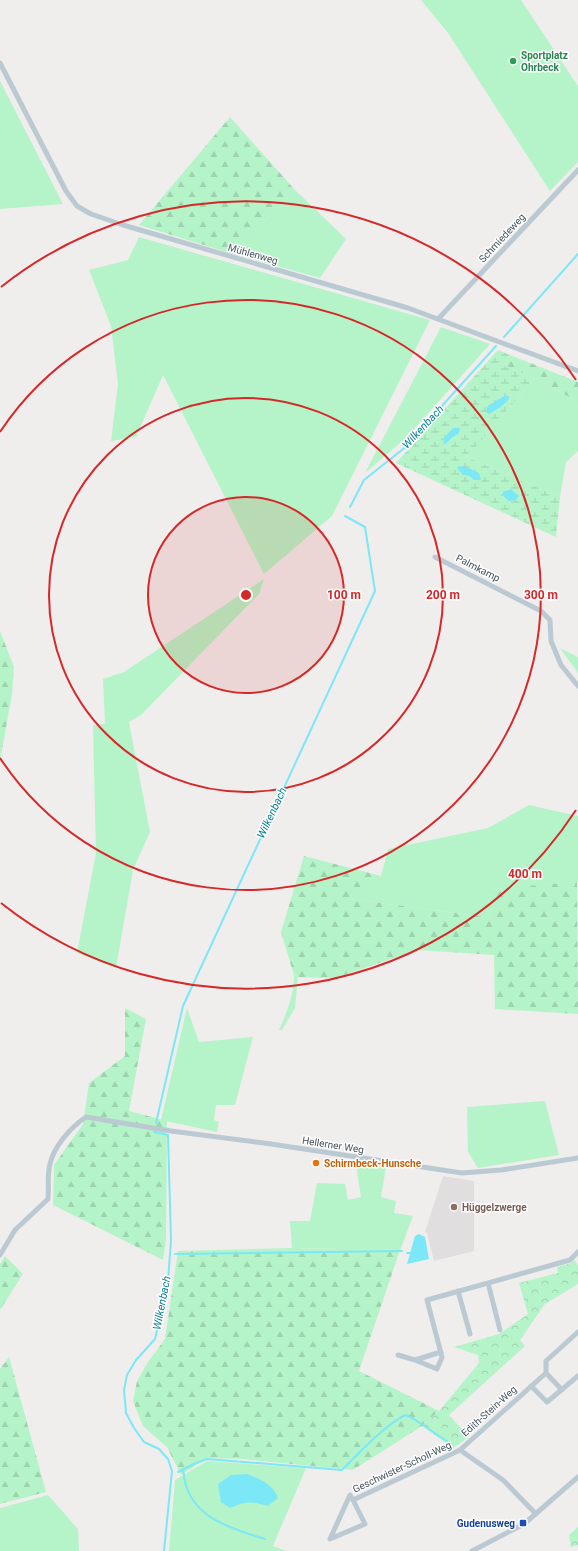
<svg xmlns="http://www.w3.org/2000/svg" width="578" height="1551" viewBox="0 0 578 1551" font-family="Roboto,sans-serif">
  <defs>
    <pattern id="forest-firs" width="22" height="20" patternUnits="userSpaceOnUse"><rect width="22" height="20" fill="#b5f4c8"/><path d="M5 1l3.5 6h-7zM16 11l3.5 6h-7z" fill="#9dd3ae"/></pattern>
    <pattern id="wetland-marsh" width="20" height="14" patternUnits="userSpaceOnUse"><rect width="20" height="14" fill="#b5f4c8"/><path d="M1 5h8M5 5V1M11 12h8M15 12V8" fill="none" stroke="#9dd3ae"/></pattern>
    <pattern id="park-crowns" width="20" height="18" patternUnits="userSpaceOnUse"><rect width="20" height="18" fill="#b5f4c8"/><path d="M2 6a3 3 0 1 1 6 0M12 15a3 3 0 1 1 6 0" fill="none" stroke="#9dd3ae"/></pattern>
  </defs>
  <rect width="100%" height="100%" fill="#f0eded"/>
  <path fill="#e1dedf" d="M 443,1176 L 474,1181 L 474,1251 L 434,1261 L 427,1233 L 425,1232 Z"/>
  <path fill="#b5f4c8" d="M 421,0 L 521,0 L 578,86 L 578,162 L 550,191 L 448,33 Z
    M 0,81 L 63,204 L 0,209 Z
    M 295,190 L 346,239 L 320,278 L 233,254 Z
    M 139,237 L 430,320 L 332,516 L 264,574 L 163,375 L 136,437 L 111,441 L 118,384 L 111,326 L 89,270 L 128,260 Z
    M 441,327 L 490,344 L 407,437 L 365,473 Z
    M 535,378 L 578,402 L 578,451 L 566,462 L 560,497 L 467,457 Z
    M 264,579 L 259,594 L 141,715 L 129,722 L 150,832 L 133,870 L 116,968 L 77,953 L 96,853 L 93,725 L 105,724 L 103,679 L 124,672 Z
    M 560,648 L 578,657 L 578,673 Z
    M 529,805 L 578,816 L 578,882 L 491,889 L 492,918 L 350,899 L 381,876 L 388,849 L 488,828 Z
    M 294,975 L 298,977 L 295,1008 L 282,1030 L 279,1030 C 287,1013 294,994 294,975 Z
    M 187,1008 L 199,1042 L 253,1037 L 235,1105 L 216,1105 L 214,1120 L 219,1122 L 217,1132 L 161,1120 Z
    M 545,1101 L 559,1155 L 478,1168 L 468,1152 L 467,1107 Z
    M 358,1164 L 386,1167 L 381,1197 L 396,1201 L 394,1213 L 413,1216 L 398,1256 L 395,1250 L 292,1248 L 290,1221 L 310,1221 L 317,1183 L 345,1184 L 348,1200 L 361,1197 L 357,1172 Z
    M 207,1461 L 306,1468 L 273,1546 L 286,1551 L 169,1551 L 175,1480 Z
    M 48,1495 L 78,1529 L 79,1551 L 0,1551 L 0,1508 Z"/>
  <path fill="url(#forest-firs)" d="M 230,117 L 295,190 L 233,254 L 139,225 Z
    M 510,355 L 578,382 L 578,402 L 535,378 L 504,366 Z
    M 0,631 L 14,667 L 12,694 L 0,761 Z
    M 304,856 L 381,876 L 351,899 L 492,918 L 491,889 L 577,882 L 578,1014 L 495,1009 L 494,955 L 418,950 L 335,978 L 298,977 L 294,975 L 281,932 Z
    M 125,1008 L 146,1019 L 129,1111 L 167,1121 L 166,1240 L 163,1260 L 53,1205 L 54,1165 L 83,1124 L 89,1083 L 125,1056 Z
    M 292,1248 L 395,1250 L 398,1256 L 359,1371 L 439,1411 L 422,1426 L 353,1470 L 241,1459 L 207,1458 L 181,1475 L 167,1447 L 143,1426 L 133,1401 L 137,1381 L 148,1362 L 165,1339 L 178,1251 Z
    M 5,1256 L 23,1274 L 0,1310 L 0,1264 Z
    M 9,1357 L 46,1492 L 0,1504 L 0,1369 Z"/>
  <path fill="url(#wetland-marsh)" fill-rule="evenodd" d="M 498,350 L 510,355 L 504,366 L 535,378 L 467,457 L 560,497 L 556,537 L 396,463 ZM 504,395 L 506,403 L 494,411 L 498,399 ZM 453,428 L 453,437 L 444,445 L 443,439 ZM 459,466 C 468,467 470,473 474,480 L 469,476 L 463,475 Z"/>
  <path fill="url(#park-crowns)" d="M 574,1260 L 578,1265 L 578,1284 L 545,1304 L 520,1340 L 525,1346 L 449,1415 L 469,1437 L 453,1448 L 422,1426 L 439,1411 L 479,1363 L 478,1355 L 454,1347 L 499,1334 L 528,1314 L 519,1283 L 558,1273 L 557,1267 L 569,1264 Z
    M 578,1527 L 578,1545 L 571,1547 L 569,1535 Z"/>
  <path fill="#7ce7f7" d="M 505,395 L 508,396 L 509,399 C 505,405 496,410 489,414 L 486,412 L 488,406 Z
    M 453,428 L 460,428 L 458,434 L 453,437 L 444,445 L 443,439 Z
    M 459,466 C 466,466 473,470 479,473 L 481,480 L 474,480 L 469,476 L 463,475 L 457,468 Z
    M 511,489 L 519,496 L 516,500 L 509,501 L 502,495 L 503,492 Z
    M 419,1234 L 425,1237 L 429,1259 L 407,1264 L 415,1236 Z
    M 247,1474 C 260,1479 273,1484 278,1498 L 268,1506 C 251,1501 246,1501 230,1508 L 221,1502 L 218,1484 L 231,1475 Z"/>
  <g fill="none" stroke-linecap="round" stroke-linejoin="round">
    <path stroke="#7ce7f7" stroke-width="2" d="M 504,337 L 578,254
      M 350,507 L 364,480 L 412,442 L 432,417 L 496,346
      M 156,1123 L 183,1006 L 375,591 L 365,527 L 345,516
      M 154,1132 L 168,1135 L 171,1240 L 168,1281 L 155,1339 L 136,1360 L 127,1375 L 124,1390 L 126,1413 L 134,1428 L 144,1442 L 159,1449 L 168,1459 L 172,1471 L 164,1551
      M 407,1253 L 410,1253
      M 175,1254 L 402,1251
      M 183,1469 C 184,1474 184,1478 185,1482 C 194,1519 233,1529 265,1539
      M 178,1472 L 194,1464 L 207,1459 L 342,1470 C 357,1455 388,1422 406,1415 L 414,1419 L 451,1444"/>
    <path stroke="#bbcad2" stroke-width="5" d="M 0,63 L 66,191 L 77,206 L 91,214 L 123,225 L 408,308 L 578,371
      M 438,319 L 578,170
      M 435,557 L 541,611 L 550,620 L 551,641 L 561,665 L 578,686
      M 0,1255 L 15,1230 L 48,1199 C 49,1188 47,1175 50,1164 C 54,1146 71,1127 86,1117 L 171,1131 L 271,1144 L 462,1173 L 501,1170 L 578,1158
      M 488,1283 L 500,1330
      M 458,1291 L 470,1334
      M 398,1355 L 415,1360 L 441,1352
      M 415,1360 L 437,1369 L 442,1357 L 427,1300 L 570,1260 L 578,1252
      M 531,1386 L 547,1402 L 578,1376
      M 562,1390 L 546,1373 L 546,1361 L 578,1332
      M 460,1450 L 503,1480 L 536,1514
      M 353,1500 L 365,1524 L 330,1539 L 350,1495 L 353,1500 L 460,1450 L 546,1373
      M 472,1551 L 524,1524 L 578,1477"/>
  </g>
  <circle cx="246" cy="595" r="98" fill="#d62828" fill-opacity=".12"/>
  <g fill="none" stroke="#d62828" stroke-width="2">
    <circle cx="246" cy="595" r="98"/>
    <circle cx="246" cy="595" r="197"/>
    <path d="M0 432A295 295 0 1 1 0 758"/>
    <path d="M576 810A394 394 0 0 1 1 903M1 287A394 394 0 0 1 576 380"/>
  </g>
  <circle fill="#2e9e5b" stroke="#fff" stroke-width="1.5" cx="513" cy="61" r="4"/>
  <circle fill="#e8710a" stroke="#fff" stroke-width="1.5" cx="316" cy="1163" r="4"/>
  <circle fill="#8d6e63" stroke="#fff" stroke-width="1.5" cx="454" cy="1207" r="4"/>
  <rect fill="#1a4fb4" stroke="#fff" stroke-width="1.5" x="519" y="1519" width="8" height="8" rx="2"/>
  <g text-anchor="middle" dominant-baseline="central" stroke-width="3" stroke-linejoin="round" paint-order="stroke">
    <g font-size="10" font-weight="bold" fill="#27864d" stroke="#fff" text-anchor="start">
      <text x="521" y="55">Sportplatz<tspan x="521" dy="12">Ohrbeck</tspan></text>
    </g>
    <g font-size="10" fill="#43535d" stroke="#fff">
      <text transform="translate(502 238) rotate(-47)">Schmiedeweg</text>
      <text transform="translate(253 254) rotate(16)">Mühlenweg</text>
      <text transform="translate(478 568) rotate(27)">Palmkamp</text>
      <text transform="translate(333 1145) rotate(9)">Hellerner Weg</text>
      <text transform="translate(489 1411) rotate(-42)">Edith-Stein-Weg</text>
      <text transform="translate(402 1467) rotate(-25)">Geschwister-Scholl-Weg</text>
    </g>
    <g font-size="10" font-weight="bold" fill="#c56008" stroke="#fff" text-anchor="start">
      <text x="324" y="1163">Schirmbeck-Hunsche</text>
    </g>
    <g font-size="10" font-weight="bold" fill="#785e54" stroke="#fff" text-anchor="start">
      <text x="462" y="1207">Hüggelzwerge</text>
    </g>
    <g font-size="10" font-weight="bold" fill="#164399" stroke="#fff" text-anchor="end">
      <text x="515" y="1523">Gudenusweg</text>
    </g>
    <g font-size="11" font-style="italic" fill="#038093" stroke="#fff">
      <text transform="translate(423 427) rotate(-47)">Wilkenbach</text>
      <text transform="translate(272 813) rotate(-65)">Wilkenbach</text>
      <text transform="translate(162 1303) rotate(-79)">Wilkenbach</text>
    </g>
  </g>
  <circle cx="246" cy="595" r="6" fill="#d62828" stroke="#fff" stroke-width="2"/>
  <g font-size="12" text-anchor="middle" font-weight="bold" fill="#d62828" stroke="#fff" stroke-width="3" stroke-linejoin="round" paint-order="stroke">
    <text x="344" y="599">100 m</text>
    <text x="443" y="599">200 m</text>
    <text x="541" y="599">300 m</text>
    <text x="525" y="878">400 m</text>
  </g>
</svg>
